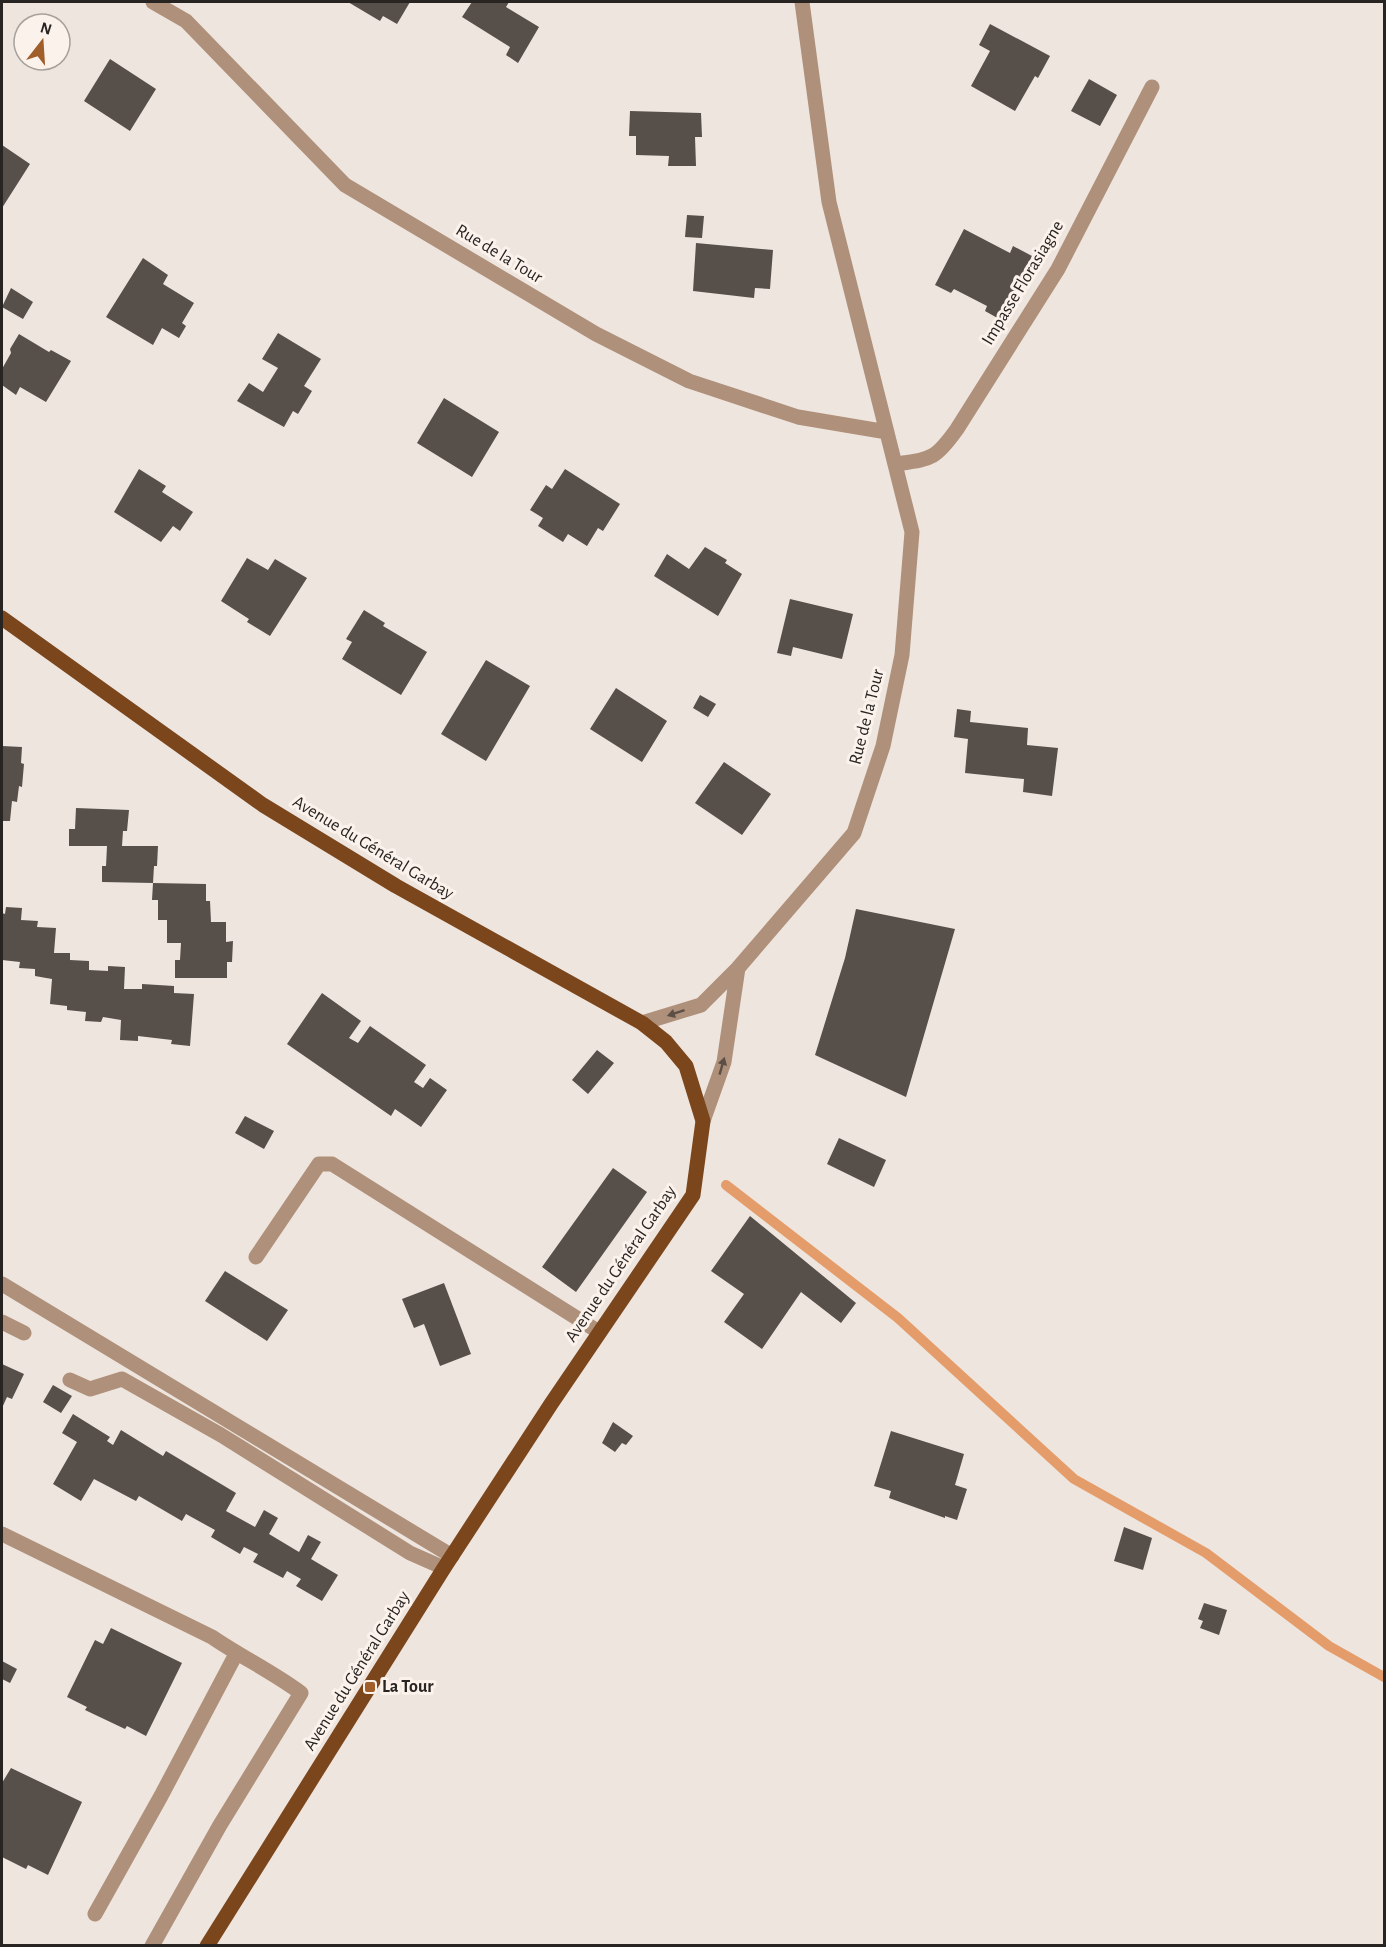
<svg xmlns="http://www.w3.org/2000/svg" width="1386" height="1947" viewBox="0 0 1386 1947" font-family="'Alegreya Sans',sans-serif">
  <rect width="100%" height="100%" fill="#eee5df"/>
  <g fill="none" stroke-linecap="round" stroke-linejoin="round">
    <path stroke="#e49d6a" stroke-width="10" d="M 726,1185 L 898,1318 L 1074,1479 L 1206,1553 L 1329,1646 L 1384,1677"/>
  </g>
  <path fill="#574f4a" d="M 348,2 L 410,2 L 397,24 L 383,16 L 380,21 Z
    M 472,2 L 509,2 L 506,7 L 539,27 L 518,63 L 506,55 L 510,47 L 462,17 Z
    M 990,24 L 1050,56 L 1038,78 L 1035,76 L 1015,111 L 971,86 L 990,51 L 979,45 Z
    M 110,59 L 156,89 L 130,131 L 84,101 Z
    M 1089,79 L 1117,95 L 1100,126 L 1071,111 Z
    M 630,111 L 701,113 L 702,137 L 695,137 L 696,166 L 668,166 L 669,156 L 636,155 L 636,136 L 629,136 Z
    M 2,145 L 30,164 L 2,208 Z
    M 687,215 L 704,216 L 702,238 L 685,237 Z
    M 964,229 L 1010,253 L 1013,246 L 1032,256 L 1001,320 L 985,311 L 987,306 L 954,289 L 951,293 L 935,285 Z
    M 696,243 L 773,250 L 770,289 L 755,288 L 754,298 L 693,291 Z
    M 143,258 L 168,275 L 163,284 L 194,303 L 182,323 L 186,326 L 179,338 L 162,328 L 153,345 L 106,317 Z
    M 11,288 L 33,302 L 23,319 L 2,307 Z
    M 278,333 L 321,359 L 304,386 L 312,391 L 298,414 L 293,411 L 284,427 L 237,401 L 249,383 L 263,392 L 278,368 L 262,359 Z
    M 19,334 L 49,352 L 51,350 L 71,361 L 46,402 L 20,387 L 16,395 L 2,385 L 2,369 L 11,353 L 10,349 Z
    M 444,398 L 499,432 L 472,477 L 417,443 Z
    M 139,469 L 166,486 L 162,492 L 193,512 L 180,531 L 173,526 L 161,542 L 114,512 Z
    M 565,469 L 620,504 L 603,531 L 598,528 L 587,546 L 568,534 L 563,542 L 538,526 L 543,518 L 530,510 L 546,485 L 552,489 Z
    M 705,547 L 727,560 L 725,563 L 742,574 L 718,616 L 654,576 L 667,554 L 689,569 Z
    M 247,558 L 268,570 L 275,559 L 307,578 L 270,636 L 247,622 L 249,619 L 221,601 Z
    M 790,599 L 853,614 L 842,659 L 793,647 L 791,656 L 777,653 Z
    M 364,610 L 385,623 L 383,626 L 427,652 L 401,695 L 342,659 L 352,642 L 346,639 Z
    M 486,660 L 530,686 L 486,761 L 441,734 Z
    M 616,688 L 667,721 L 642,762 L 590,729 Z
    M 700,695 L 716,704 L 708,717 L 693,708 Z
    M 957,709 L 971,711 L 970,722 L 1028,728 L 1027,745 L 1058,748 L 1052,796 L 1023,792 L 1024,779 L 965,773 L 968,739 L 954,737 Z
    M 2,746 L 22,747 L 21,763 L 24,764 L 22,787 L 19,786 L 17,802 L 12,801 L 10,821 L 2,821 Z
    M 724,762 L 771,794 L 742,835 L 695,803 Z
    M 76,808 L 129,810 L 127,831 L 123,831 L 122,846 L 158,846 L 157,866 L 154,866 L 153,883 L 102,882 L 102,866 L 106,866 L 107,846 L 69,846 L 69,829 L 75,829 Z
    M 153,883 L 206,884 L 206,901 L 210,901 L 211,922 L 226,922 L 226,942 L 233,941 L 232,962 L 227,962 L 227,978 L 175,978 L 175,960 L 180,960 L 181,943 L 167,943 L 167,920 L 158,920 L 158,900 L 152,900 Z
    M 6,907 L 22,908 L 21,920 L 38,921 L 37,927 L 56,928 L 54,953 L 70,953 L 70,960 L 89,961 L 89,970 L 108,971 L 108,966 L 125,967 L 124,989 L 142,989 L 142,984 L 174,986 L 174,993 L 194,994 L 190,1046 L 171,1044 L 172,1040 L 138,1036 L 138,1041 L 120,1040 L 121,1020 L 103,1017 L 101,1022 L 85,1021 L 86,1012 L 67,1010 L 67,1006 L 50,1004 L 52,979 L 35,976 L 35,969 L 19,968 L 20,962 L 2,960 L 2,913 L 5,914 Z
    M 856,909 L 955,929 L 906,1097 L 815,1055 L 845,958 Z
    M 322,993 L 361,1021 L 349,1038 L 358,1043 L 370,1026 L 426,1065 L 414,1082 L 423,1088 L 430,1078 L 447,1090 L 421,1127 L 395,1109 L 391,1116 L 287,1044 Z
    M 597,1050 L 614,1063 L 588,1094 L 572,1080 Z
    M 245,1116 L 274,1131 L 264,1149 L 235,1133 Z
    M 839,1138 L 886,1160 L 874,1187 L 827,1164 Z
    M 613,1168 L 647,1192 L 576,1292 L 542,1267 Z
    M 750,1216 L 856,1303 L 841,1323 L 801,1292 L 762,1349 L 724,1322 L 744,1294 L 711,1271 Z
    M 225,1271 L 288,1310 L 267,1341 L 205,1301 Z
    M 444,1283 L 471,1354 L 440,1366 L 424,1324 L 414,1328 L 402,1299 Z
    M 2,1364 L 24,1374 L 12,1399 L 7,1397 L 2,1408 Z
    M 53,1385 L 72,1396 L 61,1413 L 43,1402 Z
    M 73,1414 L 110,1437 L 107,1441 L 113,1445 L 121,1430 L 163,1456 L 166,1451 L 236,1493 L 226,1511 L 255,1527 L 264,1510 L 278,1518 L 269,1534 L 299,1552 L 308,1535 L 321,1542 L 311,1559 L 338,1575 L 322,1601 L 296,1586 L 301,1579 L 287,1571 L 283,1578 L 253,1562 L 258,1554 L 244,1547 L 240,1554 L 211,1537 L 215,1530 L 186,1514 L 182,1521 L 139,1496 L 136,1501 L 94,1479 L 81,1501 L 53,1484 L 77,1442 L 62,1433 Z
    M 613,1422 L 633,1436 L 626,1445 L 622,1443 L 615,1452 L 602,1443 Z
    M 891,1431 L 964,1454 L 955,1485 L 967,1489 L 957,1520 L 945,1516 L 945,1518 L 889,1498 L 891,1491 L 874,1486 Z
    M 1124,1527 L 1152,1538 L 1143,1570 L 1114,1561 Z
    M 1204,1603 L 1227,1610 L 1219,1635 L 1200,1628 L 1203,1621 L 1198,1619 Z
    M 111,1628 L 182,1663 L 146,1736 L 127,1726 L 125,1729 L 85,1710 L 87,1707 L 67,1697 L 95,1640 L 103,1644 Z
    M 2,1661 L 17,1669 L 10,1683 L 2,1679 Z
    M 11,1768 L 82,1802 L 48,1875 L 28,1865 L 26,1869 L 2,1857 L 2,1783 Z"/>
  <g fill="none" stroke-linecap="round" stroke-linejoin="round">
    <path stroke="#af907a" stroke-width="15" d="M 153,2 L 186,21 L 345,185 L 596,334 L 689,381 L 798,417 L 887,432
      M 896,464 C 931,459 935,460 957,429 L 1058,269 L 1152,87
      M 642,1023 L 701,1005 L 738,968 L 854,833 L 883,746 L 902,655 L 912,532 L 829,202 L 802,2
      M 703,1121 L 724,1062 L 738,968
      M 256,1257 L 319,1164 L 332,1164 L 599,1332
      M 2,1284 L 452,1556
      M 2,1322 L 24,1333
      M 70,1380 L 90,1389 L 122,1379 L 221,1435 L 410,1553 L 444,1568
      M 2,1534 L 212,1637 C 241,1657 273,1672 301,1693 L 220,1825 L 152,1946
      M 95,1914 L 161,1796 L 236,1654"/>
    <path stroke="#7b461c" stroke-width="15" d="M 2,618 L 263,805 L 396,886 L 642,1023 L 666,1042 L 686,1066 L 703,1121 L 693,1195 L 551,1404 L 444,1568 L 207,1946"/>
  </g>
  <defs><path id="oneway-solid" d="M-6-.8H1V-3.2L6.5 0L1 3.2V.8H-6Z" transform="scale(1.5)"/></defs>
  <g fill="#5d4f45">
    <use href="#oneway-solid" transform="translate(676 1013) rotate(162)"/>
    <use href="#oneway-solid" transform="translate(722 1066) rotate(-74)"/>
  </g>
  <rect fill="#a05e2b" stroke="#fcf2ec" stroke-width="2" x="364" y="1681" width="12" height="12" rx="3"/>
  <g text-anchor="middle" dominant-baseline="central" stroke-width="6" stroke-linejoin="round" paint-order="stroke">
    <g font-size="18" fill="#272422" stroke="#fcf2ec">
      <text transform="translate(499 254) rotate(31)">Rue de la Tour</text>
      <text transform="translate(1023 283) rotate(-59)">Impasse Florasiagne</text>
      <text transform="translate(867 717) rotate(-76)">Rue de la Tour</text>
      <text transform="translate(373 848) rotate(31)">Avenue du Général Garbay</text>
      <text transform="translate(621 1264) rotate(-56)">Avenue du Général Garbay</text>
      <text transform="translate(357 1671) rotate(-58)">Avenue du Général Garbay</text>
    </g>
    <g font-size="18" font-weight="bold" fill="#272422" stroke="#fcf2ec" text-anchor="start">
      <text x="382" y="1687">La Tour</text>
    </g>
  </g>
  <rect width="1386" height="1947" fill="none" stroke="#272422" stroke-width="6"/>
  <g transform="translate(42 42) rotate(17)"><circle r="28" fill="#fcf2ec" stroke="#a7a09b" stroke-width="1.5"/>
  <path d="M0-4.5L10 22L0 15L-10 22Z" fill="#a05e2b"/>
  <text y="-9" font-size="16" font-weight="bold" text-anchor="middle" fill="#272422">N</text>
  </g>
</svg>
